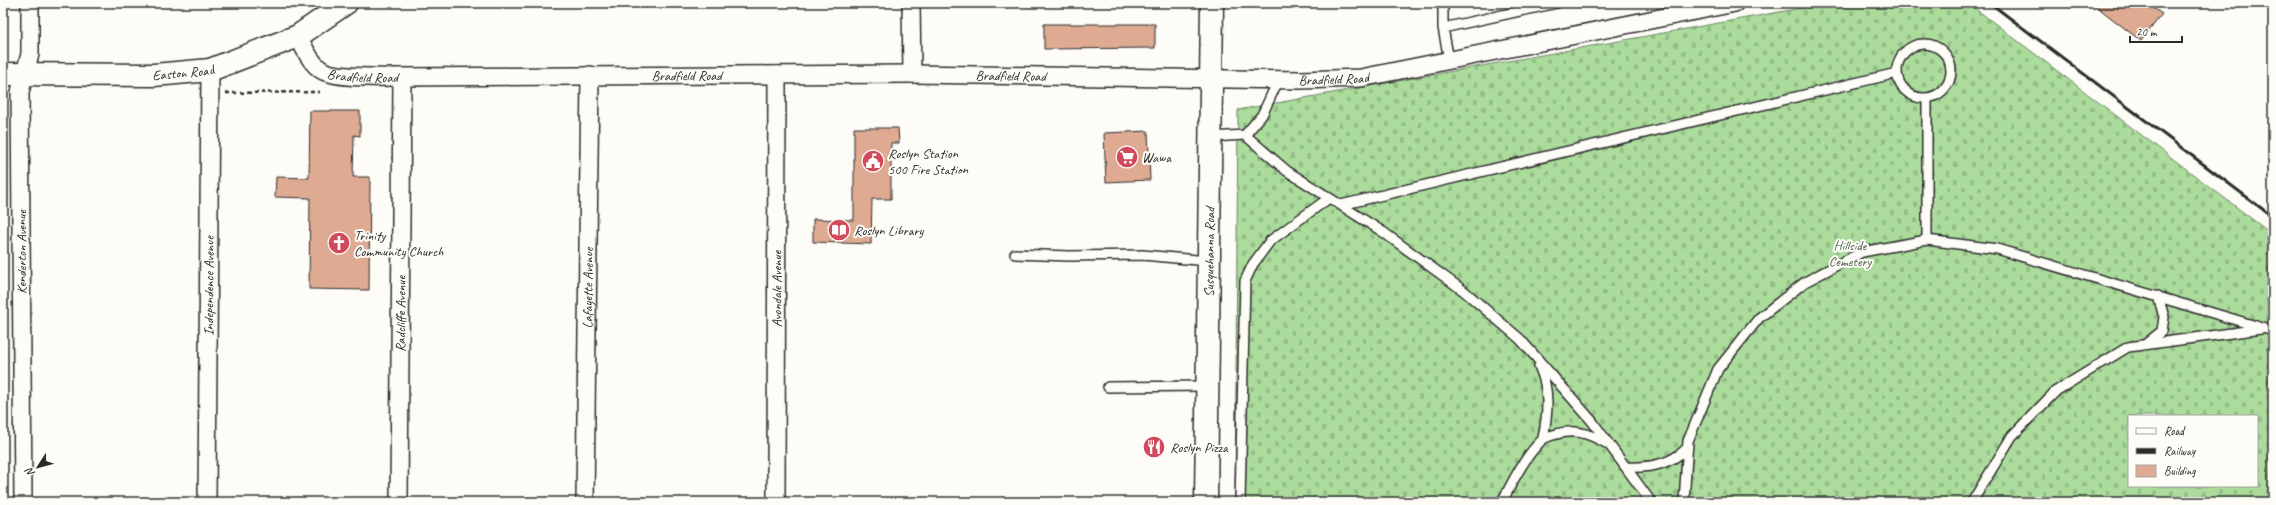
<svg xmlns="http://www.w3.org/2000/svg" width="2276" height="505" viewBox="0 0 2276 505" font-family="Caveat,sans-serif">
  <defs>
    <pattern id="cemetery-stones" width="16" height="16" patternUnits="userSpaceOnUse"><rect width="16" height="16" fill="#abdc9c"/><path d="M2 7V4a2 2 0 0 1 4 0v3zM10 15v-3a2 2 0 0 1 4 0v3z" fill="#93bd87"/></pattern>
  </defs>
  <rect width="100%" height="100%" fill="#fdfcf7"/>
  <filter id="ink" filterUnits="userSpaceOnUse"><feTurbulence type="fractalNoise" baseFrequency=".025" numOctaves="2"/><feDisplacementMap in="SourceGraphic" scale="8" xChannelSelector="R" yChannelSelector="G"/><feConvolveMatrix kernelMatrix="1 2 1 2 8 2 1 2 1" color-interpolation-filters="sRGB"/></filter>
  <g filter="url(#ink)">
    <path fill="url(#cemetery-stones)" stroke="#6b8464" fill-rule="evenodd" d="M 1829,3 L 1968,3 L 2273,235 L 2273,502 L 1235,502 L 1238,110 ZM 2129,416 L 2257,416 L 2257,486 L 2129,486 Z"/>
    <path fill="#deab92" stroke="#2b2b2b" d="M 2092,3 L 2146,3 L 2162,14 L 2141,41 Z
      M 1044,24 L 1155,24 L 1155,48 L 1044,49 Z
      M 310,111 L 360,111 L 360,136 L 354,135 L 353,177 L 370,177 L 369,290 L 309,289 L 310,198 L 275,197 L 276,177 L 309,178 Z
      M 854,128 L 898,128 L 899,143 L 891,143 L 891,199 L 872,199 L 871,244 L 813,242 L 813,219 L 854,220 Z
      M 1148,131 L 1150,180 L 1106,182 L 1104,133 Z"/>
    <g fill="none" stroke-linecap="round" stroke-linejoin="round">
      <g stroke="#2b2b2b" stroke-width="12">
        <path id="lane" d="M 1443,3 L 1443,28 L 1449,60
          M 1443,28 L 1557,3
          M1897 71a27 27 0 1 1 54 0a27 27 0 1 1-54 0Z
          M 1245,135 L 1287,171 L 1383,232 L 1464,291 L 1520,339 L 1592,421 L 1651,502
          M 1211,137 L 1245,135 L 1262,115 L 1278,81
          M 1341,205 L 1897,73
          M 1927,240 L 1927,98
          M 1015,254 L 1069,256 L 1143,255 L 1208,261
          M 2147,343 L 2162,331 L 2164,317 L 2158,296
          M 1539,366 C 1550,389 1548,413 1543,438
          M 1108,387 L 1206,386
          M 1626,467 C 1649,468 1671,465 1688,447
          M 1240,502 L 1245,281 L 1253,264 L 1270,241 L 1329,198
          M 1502,502 C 1513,481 1525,456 1542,440 C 1545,437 1550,436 1553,435 C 1573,428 1588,433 1606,443
          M 1684,502 L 1688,441 L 1718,369 L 1759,318 L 1805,282 L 1862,252 L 1927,240 L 1997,249 L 2273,331
          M 1972,502 L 2012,436 L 2056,391 L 2128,347 L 2261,329"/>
      </g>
      <g stroke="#2b2b2b" stroke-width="20">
        <g id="street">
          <path d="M 911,3 L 912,74"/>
          <path id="s1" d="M 298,36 C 304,47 309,61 320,69 C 332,79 384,77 402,77 L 912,74 L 1301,80 L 1361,78 L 1735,3"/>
          <path d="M 23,502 L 20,92 L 30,54 L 30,3"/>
          <path id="s2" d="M 207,502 L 210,70"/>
          <path id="s3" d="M 399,502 L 402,77"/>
          <path id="s4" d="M 585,502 L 590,75"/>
          <path id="s5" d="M 776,502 L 777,75"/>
        </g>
      </g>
      <g stroke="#2b2b2b" stroke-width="25">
        <g id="secondary">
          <path id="s6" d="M 3,74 L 154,75 L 210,70 L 298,36 L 346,3"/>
          <path id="s7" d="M 1206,502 L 1212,3"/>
        </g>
      </g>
      <path stroke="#2b2b2b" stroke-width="2.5" stroke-dasharray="4 3" stroke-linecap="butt" d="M 226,93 L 320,92"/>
      <use href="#lane" stroke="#fdfcf7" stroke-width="9"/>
      <use href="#street" stroke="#fdfcf7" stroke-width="17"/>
      <use href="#secondary" stroke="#fdfcf7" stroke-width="22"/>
      <path stroke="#2b2b2b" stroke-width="3" d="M 1990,3 L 2273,217"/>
    </g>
  </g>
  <defs>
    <g id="supermarket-disc" transform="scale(1.15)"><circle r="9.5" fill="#d1495b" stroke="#fdfcf7"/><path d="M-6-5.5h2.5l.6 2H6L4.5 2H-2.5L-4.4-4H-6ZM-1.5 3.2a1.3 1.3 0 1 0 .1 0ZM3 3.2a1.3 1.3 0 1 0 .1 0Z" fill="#fff"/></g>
    <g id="civic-disc" transform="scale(1.15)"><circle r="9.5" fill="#d1495b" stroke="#fdfcf7"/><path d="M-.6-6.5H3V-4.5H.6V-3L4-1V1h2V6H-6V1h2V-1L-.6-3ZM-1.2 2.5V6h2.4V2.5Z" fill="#fff"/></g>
    <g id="library-disc" transform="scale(1.15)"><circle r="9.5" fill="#d1495b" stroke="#fdfcf7"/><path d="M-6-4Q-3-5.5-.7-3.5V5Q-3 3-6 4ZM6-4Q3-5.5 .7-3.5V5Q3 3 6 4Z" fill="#fff"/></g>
    <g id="church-disc" transform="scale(1.15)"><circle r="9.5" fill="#d1495b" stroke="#fdfcf7"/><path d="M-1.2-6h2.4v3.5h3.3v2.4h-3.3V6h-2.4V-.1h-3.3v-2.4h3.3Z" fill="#fff"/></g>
    <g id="restaurant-disc" transform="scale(1.15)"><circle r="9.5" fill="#d1495b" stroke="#fdfcf7"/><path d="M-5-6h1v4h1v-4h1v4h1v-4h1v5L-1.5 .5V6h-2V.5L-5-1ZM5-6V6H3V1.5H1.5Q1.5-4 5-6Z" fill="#fff"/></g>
  </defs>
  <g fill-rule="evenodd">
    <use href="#supermarket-disc" x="1127" y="157"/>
    <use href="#civic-disc" x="873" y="161"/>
    <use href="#library-disc" x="839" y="230"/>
    <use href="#church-disc" x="339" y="243"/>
    <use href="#restaurant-disc" x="1154" y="447"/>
  </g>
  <g text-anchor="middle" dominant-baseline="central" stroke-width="4" stroke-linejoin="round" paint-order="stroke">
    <g font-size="14" fill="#2b2b2b" stroke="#fdfcf7">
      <text stroke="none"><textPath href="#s6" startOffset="180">Easton Road</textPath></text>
      <text stroke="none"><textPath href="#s1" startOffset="84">Bradfield Road</textPath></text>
      <text stroke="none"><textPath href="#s1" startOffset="408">Bradfield Road</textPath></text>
      <text stroke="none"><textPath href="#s1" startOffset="732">Bradfield Road</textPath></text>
      <text stroke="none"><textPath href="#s1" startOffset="1055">Bradfield Road</textPath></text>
      <text transform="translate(21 252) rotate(-90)">Kenderton Avenue</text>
      <text stroke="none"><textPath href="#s7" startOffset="250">Susquehanna Road</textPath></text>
      <text stroke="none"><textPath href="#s2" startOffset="216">Independence Avenue</textPath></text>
      <text stroke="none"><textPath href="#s4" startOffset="214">Lafayette Avenue</textPath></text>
      <text stroke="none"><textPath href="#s5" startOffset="213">Avondale Avenue</textPath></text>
      <text stroke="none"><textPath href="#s3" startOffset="188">Radcliffe Avenue</textPath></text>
    </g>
    <g font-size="14" fill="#2b2b2b" stroke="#fdfcf7" text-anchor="start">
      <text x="888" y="153">Roslyn Station<tspan x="888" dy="16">500 Fire Station</tspan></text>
      <text x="1142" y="157">Wawa</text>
      <text x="854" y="230">Roslyn Library</text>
      <text x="354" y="235">Trinity<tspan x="354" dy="16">Community Church</tspan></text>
      <text x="1170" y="447">Roslyn Pizza</text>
    </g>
    <g font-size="14" fill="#51604d" stroke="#fdfcf7">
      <text x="1850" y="245">Hillside<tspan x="1850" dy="16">Cemetery</tspan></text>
    </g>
  </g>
  <rect width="2276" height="505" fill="none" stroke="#fdfcf7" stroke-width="16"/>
  <rect x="8" y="8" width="2260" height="489" fill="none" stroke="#2b2b2b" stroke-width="1.5" filter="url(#ink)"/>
  <rect x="2128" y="415" width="130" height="72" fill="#fdfcf7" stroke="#a9a8a5"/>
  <rect x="2136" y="428" width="20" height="6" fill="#fdfcf7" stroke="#a9a8a5"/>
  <text x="2164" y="435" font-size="12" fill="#2b2b2b">Road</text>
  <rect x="2136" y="448" width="20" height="6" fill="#2b2b2b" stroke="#a9a8a5"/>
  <text x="2164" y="455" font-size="12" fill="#2b2b2b">Railway</text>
  <rect x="2136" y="465" width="20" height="12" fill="#deab92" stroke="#a9a8a5"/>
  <text x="2164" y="475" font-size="12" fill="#2b2b2b">Building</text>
  <g transform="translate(38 467) rotate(234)" stroke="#fdfcf7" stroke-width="3" paint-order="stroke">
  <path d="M0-3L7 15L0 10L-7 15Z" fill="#2b2b2b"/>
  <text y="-6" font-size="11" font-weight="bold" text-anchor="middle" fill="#2b2b2b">N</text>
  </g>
  <path d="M2130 36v6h52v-6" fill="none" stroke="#2b2b2b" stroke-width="2"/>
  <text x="2136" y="36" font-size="12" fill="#2b2b2b" stroke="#fdfcf7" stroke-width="3" paint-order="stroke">20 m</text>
</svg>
